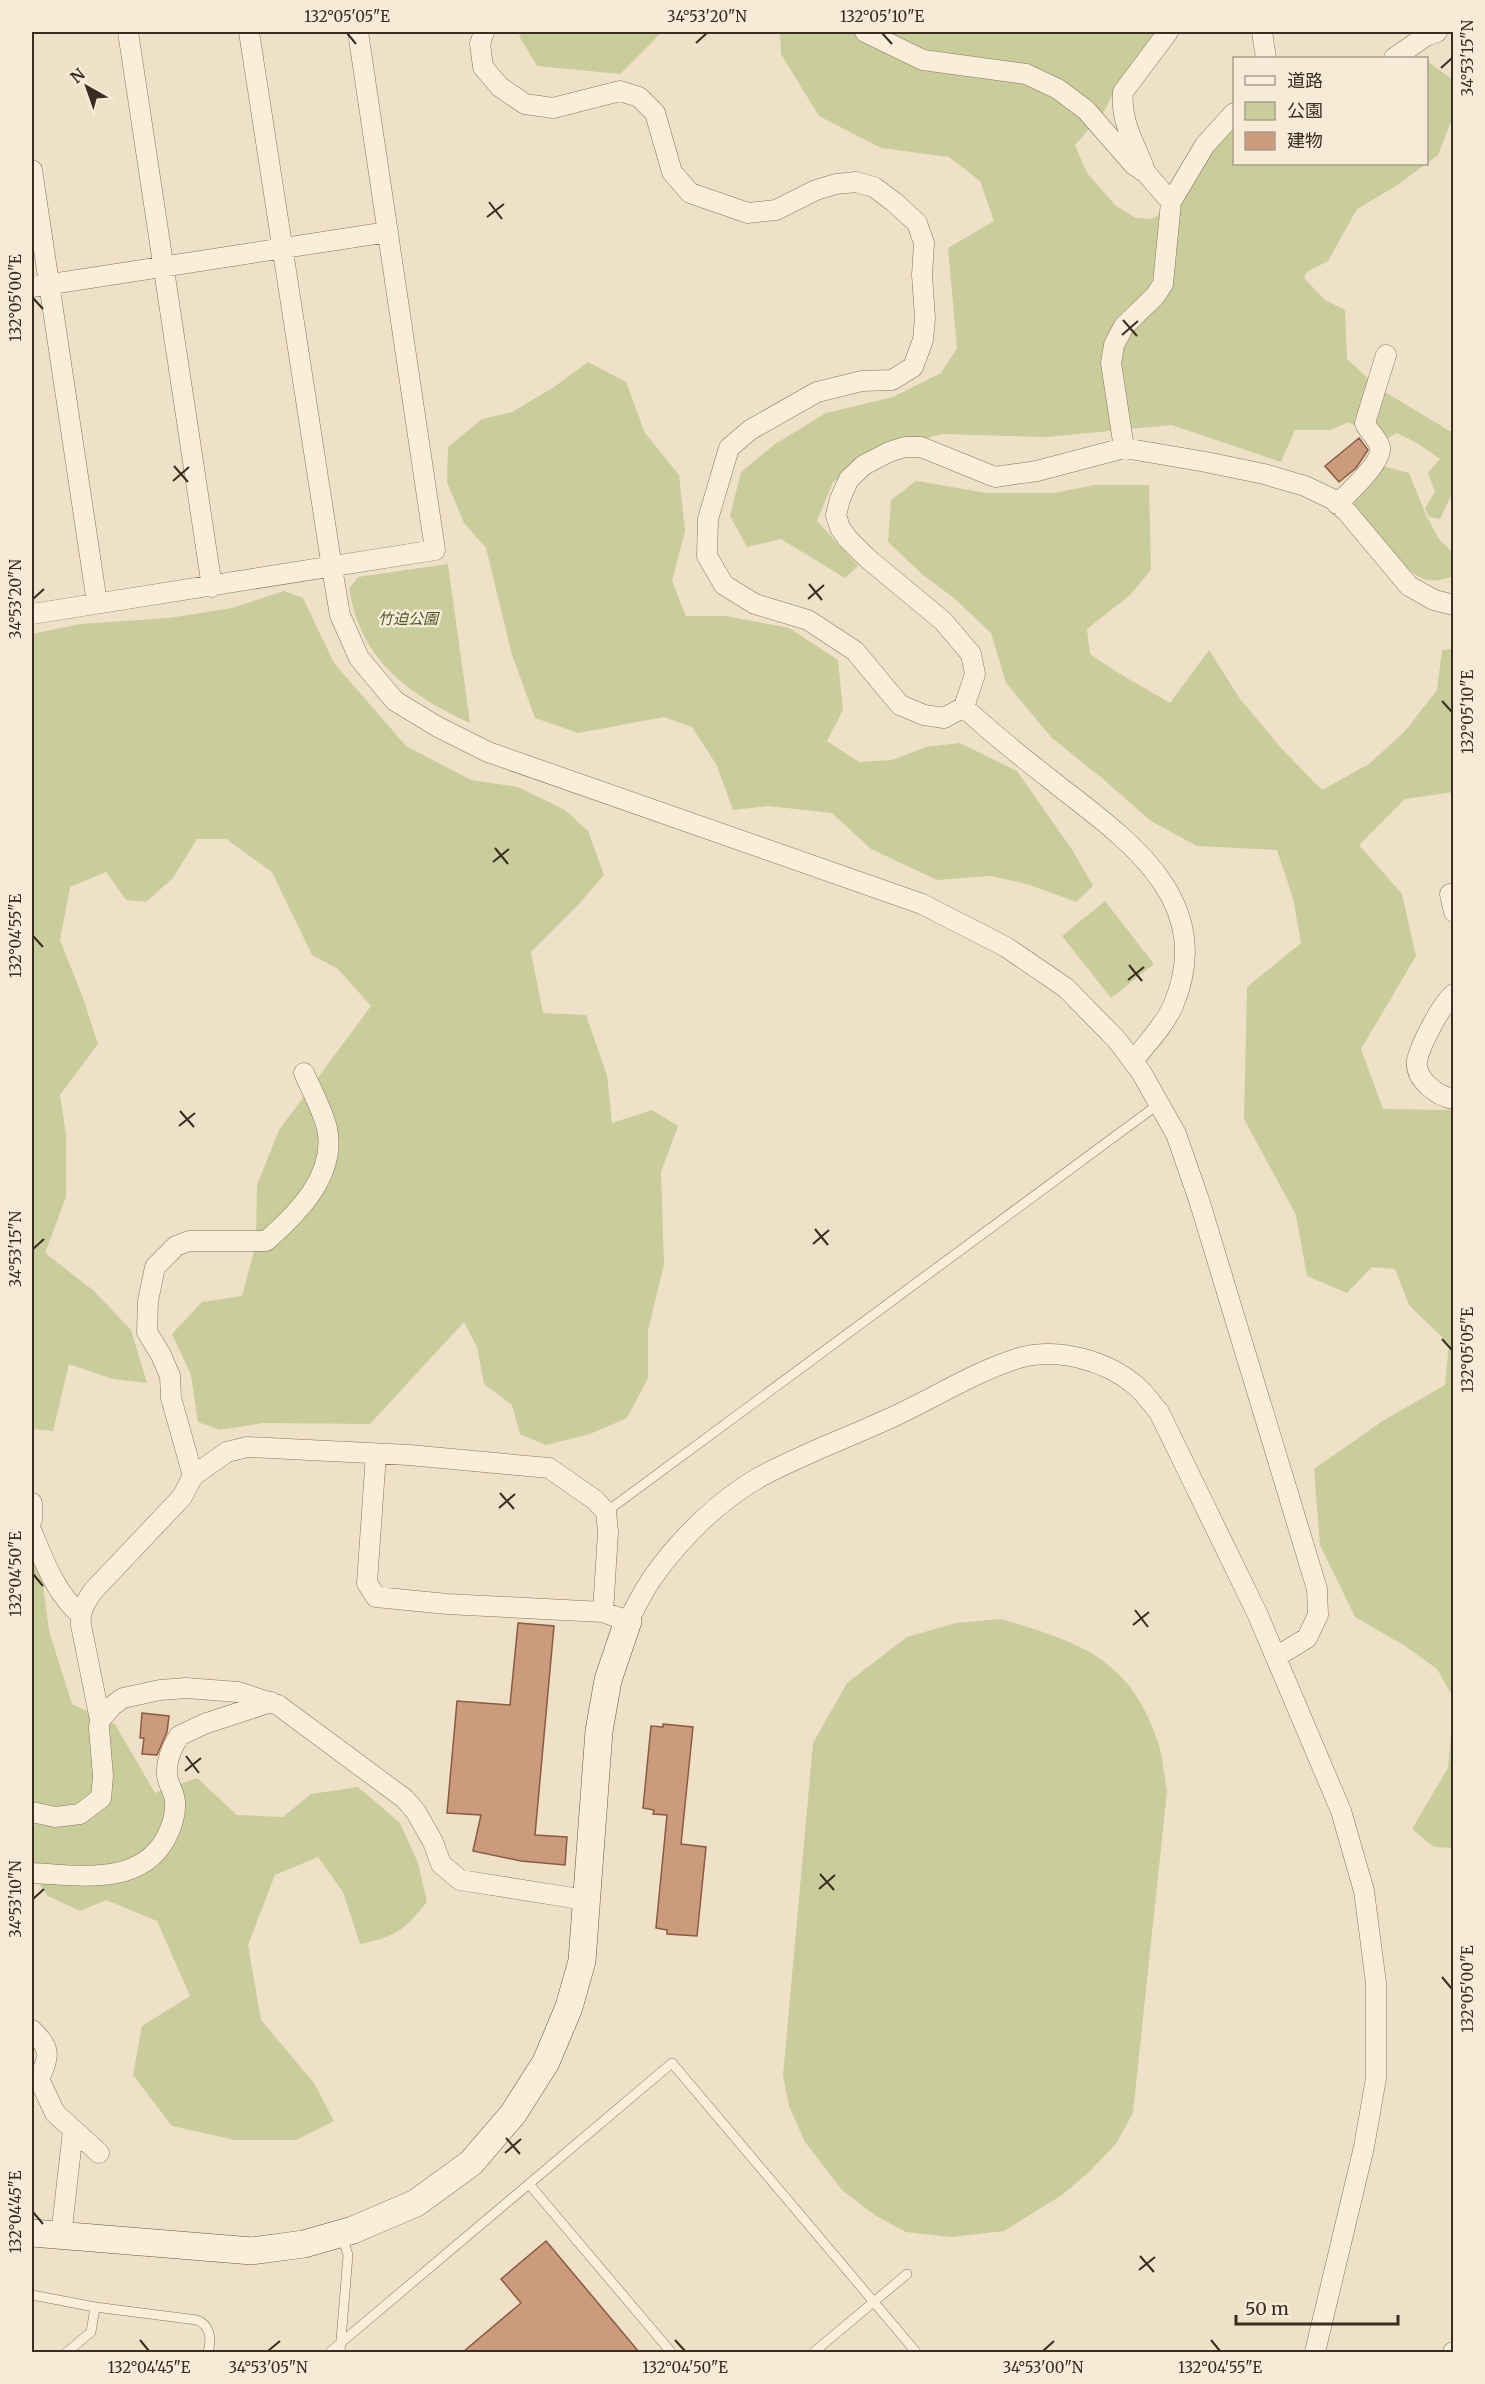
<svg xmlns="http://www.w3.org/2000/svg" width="1485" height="2384" viewBox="0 0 1485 2384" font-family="Merriweather,'Noto Sans JP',serif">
  <rect width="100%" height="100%" fill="#eee1c7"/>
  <path fill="#c9cd9b" d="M 523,32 L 662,32 L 620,74 L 537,66 L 519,36 Z
    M 780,32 L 1161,32 L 1116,87 L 1104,112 L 1075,145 L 1087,173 L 1116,206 L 1136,218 L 1152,219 L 1179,201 L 1210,154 L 1234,124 L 1234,164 L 1426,164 L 1427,61 L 1453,80 L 1453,116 L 1438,155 L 1396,186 L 1357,209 L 1328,261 L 1307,272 L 1304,278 L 1325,300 L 1345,310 L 1347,359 L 1380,389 L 1453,433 L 1453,492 L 1440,519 L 1429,517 L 1425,508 L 1435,492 L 1428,473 L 1440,459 L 1417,443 L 1397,433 L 1380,443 L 1349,422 L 1330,430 L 1295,430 L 1281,462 L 1172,425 L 1046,437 L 942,434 L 877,451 L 833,482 L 817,521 L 858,566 L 845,578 L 781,539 L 747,547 L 730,516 L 741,472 L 775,444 L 826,413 L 893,397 L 941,373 L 957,348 L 948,248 L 994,221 L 980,181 L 949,157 L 881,148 L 819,116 L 781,54 Z
    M 588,362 L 626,382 L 645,433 L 679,475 L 685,531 L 672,581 L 686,616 L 726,616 L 789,628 L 838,660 L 843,710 L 827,741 L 859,762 L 892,760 L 926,747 L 960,743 L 1017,771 L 1073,851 L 1093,886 L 1076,902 L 1027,884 L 990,876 L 937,880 L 871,849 L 832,813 L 768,806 L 733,810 L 716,764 L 692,727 L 664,717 L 578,733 L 535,718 L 512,655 L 486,548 L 464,523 L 447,482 L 448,447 L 482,419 L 512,412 L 554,387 Z
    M 1383,466 L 1409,473 L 1427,517 L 1439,539 L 1453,553 L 1453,576 C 1443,580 1432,583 1421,578 C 1403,570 1369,522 1353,505 L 1361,484 Z
    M 916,481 L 987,493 L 1054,493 L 1095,485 L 1149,485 L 1151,570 L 1130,595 L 1087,629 L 1090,654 L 1120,674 L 1170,703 L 1209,650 L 1240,699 L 1282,749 L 1322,790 L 1369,764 L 1405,731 L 1437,690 L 1442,650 L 1453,649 L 1453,792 L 1405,799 L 1359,845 L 1402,894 L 1416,956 L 1361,1049 L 1383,1109 L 1446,1110 L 1453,1109 L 1453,1697 L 1437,1669 L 1405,1646 L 1355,1617 L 1320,1545 L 1314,1469 L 1384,1420 L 1445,1385 L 1449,1344 L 1409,1305 L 1395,1269 L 1372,1267 L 1347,1293 L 1307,1276 L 1296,1215 L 1244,1119 L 1247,987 L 1301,943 L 1293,898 L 1277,850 L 1197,846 L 1151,821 L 1103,779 L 1052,738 L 1006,683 L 991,633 L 954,598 L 923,575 L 888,542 L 891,500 Z
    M 448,564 L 470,723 C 424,702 379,674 359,625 C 354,614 352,601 349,589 L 358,577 Z
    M 284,591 L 303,598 L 334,663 L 406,746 L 471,780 L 518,787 L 565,810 L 588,831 L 604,875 L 580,903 L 531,952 L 543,1013 L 586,1015 L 607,1075 L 612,1123 L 652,1110 L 678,1126 L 661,1172 L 664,1264 L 648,1331 L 648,1378 L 627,1418 L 590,1434 L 546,1445 L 520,1434 L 512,1405 L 484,1384 L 477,1347 L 464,1322 L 370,1424 L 263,1423 L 220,1430 L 198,1422 L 191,1375 L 172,1334 L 202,1302 L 242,1296 L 256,1243 L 257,1185 L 279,1130 L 371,1006 L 338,969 L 312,955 L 272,872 L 226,839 L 197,839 L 173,878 L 146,902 L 126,900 L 106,872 L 70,887 L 60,940 L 83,998 L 98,1044 L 60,1095 L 66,1135 L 66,1197 L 45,1253 L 94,1291 L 131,1330 L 147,1383 L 113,1379 L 69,1364 L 53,1431 L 32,1429 L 32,634 L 80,624 L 169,618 L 232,608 Z
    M 1105,901 L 1154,964 L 1111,998 L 1062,936 Z
    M 32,1548 L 41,1569 L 49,1631 L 72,1704 L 115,1724 L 155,1793 L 197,1778 L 237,1815 L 283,1817 L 311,1794 L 358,1787 L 400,1823 L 418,1863 L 427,1902 C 404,1930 396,1937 360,1944 L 343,1892 L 318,1857 L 275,1875 L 248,1945 L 261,2020 L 314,2083 L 334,2121 L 296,2140 L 235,2140 L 172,2126 L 133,2075 L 142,2026 L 190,1996 L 157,1921 L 106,1900 L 80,1911 L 48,1896 L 32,1873 Z
    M 1001,1619 C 1081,1643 1131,1658 1159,1745 C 1163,1759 1164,1776 1167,1791 L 1133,2113 L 1116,2144 L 1087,2174 L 1062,2195 L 1004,2231 L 951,2237 L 906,2232 L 876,2216 L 842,2190 L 805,2142 L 789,2106 L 783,2075 L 813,1743 L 847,1683 L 907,1637 L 956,1623 Z
    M 1453,1713 L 1453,1848 L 1434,1847 L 1412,1829 L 1448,1768 Z"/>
  <path fill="#cc9b7d" stroke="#895b42" stroke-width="1.5" d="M 1359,438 L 1368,450 L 1356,468 L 1339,482 L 1325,466 Z
    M 518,1623 L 554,1626 L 535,1835 L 567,1837 L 565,1865 L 521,1861 L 473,1851 L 481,1815 L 447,1813 L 457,1701 L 510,1705 Z
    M 142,1713 L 169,1716 L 167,1732 L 157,1755 L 142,1754 L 144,1738 L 140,1738 Z
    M 663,1724 L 693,1727 L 681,1844 L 706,1847 L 697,1936 L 667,1934 L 667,1930 L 656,1928 L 667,1815 L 653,1814 L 654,1810 L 643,1808 L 651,1726 L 663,1727 Z
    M 546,2241 L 639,2352 L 463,2352 L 521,2303 L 501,2279 Z"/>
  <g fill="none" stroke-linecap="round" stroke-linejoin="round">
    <g stroke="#8a735c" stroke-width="10">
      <path id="lane" d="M 606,1512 L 1160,1103
        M 529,2184 L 671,2352
        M 32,2295 L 95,2307 L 197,2320 C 210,2325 212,2339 208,2352
        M 67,2352 L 91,2332 L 95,2307
        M 330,2352 L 672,2063 L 916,2352
        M 340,2352 L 348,2255 L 342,2236
        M 814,2352 L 907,2274"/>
    </g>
    <g stroke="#8a735c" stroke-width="21">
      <path id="street" d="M 128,32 L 212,587
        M 249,32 L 332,568 L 340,615 L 359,658 L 395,701 L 438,727 L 488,752 L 922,904 L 1006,947 L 1066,988 L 1117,1040 L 1141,1072 L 1176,1134 L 1199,1200 L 1317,1589 L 1318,1615 L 1307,1638 L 1276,1657
        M 484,32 L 480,44 L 483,67 L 500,87 L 525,104 L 553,108 L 620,91 L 639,97 L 655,113 L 672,172 L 690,193 L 748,213 L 776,210 L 816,190 L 836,184 L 856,182 L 874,187 L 894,202 L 917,223 L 924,243 L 922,275 L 925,318 L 923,340 L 913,367 L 892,380 L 862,381 L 817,392 L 750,430 L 729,448 L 708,519 L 707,556 L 724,585 L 755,604 L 808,620 L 855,651 L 900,705 L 924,715 L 944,718 L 964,707 L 975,674 L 971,654 L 943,621 L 867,558 L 848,539 L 840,528 L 836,515 L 840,499 L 849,479 L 864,465 L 889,452 L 905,447 L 921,447 L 995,477 L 1037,471 L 1124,448 L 1206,462 L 1264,474 L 1305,486 L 1332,499 L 1347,512 L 1409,586 L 1434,600 L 1454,605
        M 865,32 L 923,60 L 1026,74 L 1058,89 L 1086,110 L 1134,165 L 1146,173 L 1171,202
        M 1262,32 L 1266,58
        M 1394,58 L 1426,36 L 1437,32
        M 1144,168 C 1134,142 1120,120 1123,92 L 1168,32
        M 32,170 L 97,603
        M 32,287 L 388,232
        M 1124,448 L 1111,363 L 1114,345 L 1124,326 L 1155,296 L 1163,284 L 1171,202 L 1205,145 L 1234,113
        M 1337,504 C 1347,494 1383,462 1380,447 C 1378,439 1368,431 1365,423 L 1386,355
        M 32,614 L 435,550 L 358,32
        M 964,707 C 995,737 1031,764 1065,791 C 1135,845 1216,905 1173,1006 C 1164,1026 1147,1043 1133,1061
        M 1450,894 L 1454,912
        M 1454,994 C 1441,1004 1421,1044 1417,1060 C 1414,1079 1438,1097 1454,1099
        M 193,1476 L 171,1398 L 170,1376 L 161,1355 L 147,1332 L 148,1301 L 155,1267 L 176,1246 L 189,1241 L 266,1241 C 297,1214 337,1175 327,1128 C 322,1109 312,1091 304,1073
        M 32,1503 L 32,1520
        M 32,1532 C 44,1561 56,1594 81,1615
        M 603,1612 L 628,1621 C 636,1607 643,1591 653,1577 C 680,1539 717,1502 758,1478 C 804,1453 853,1436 899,1414 C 939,1395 977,1371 1019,1358 C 1057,1347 1105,1360 1135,1385 C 1144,1392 1151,1403 1159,1412 L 1257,1613 L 1341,1811 L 1364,1891 L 1376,1983 L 1376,2078 L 1364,2147 L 1315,2352
        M 100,1720 L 81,1625 C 79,1612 85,1603 93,1591 L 182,1497 L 193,1476 L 227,1452 L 247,1447 L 409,1455 L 549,1468 L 595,1500 L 606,1512 L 608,1532 L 603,1612 L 447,1604 L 376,1597 L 367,1583 L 376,1454
        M 32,1812 L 55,1817 L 80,1814 L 101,1798 L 103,1776 L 99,1728 L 100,1720 L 112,1706 L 123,1698 L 160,1690 L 186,1688 L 238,1692 L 278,1705 L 405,1799 L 416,1812 L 433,1842 L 441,1864 L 460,1880 L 586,1900
        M 32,1873 C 77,1875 140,1887 166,1838 C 171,1828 176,1813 175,1802 C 175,1795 170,1787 168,1780 C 164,1765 171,1749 179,1736 L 204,1724 L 271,1702
        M 32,2030 C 51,2049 50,2055 39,2079 L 55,2113 L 99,2153
        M 61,2236 L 73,2131
        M 1453,2352 L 1454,2352"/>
    </g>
    <g stroke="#6c543f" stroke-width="28">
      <path id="secondary" d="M 32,2233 L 252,2251 L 304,2244 L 353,2230 L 416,2203 L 471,2163 L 513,2114 L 546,2062 L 569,2007 L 582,1961 L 599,1731 L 608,1680 L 628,1621"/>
    </g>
    <use href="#lane" stroke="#f9eeda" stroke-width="9"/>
    <use href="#street" stroke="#f9eeda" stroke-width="20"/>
    <use href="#secondary" stroke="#f9eeda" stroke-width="27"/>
  </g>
  <path fill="none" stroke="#3a2c20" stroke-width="2" d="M 347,33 L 356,44M 882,33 L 892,44M 696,43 L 707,33M 1441,68 L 1452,58M 489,202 L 502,219M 487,217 L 504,204M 33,298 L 43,309M 1123,320 L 1137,336M 1122,335 L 1138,321M 174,466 L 188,482M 173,481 L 189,467M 809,584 L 822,600M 33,599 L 44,589M 808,599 L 824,585M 1442,701 L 1452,712M 495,848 L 508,864M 493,862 L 509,849M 33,936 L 43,947M 1129,965 L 1142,981M 1128,980 L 1144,967M 180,1111 L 194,1127M 179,1126 L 195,1113M 815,1229 L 828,1245M 813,1244 L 829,1230M 33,1249 L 44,1239M 1442,1339 L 1452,1350M 500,1493 L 514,1509M 499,1508 L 515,1494M 33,1574 L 43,1586M 1135,1610 L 1148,1627M 1133,1625 L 1149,1612M 186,1756 L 199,1773M 185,1771 L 201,1758M 820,1874 L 834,1890M 819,1889 L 835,1875M 33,1899 L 44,1889M 1442,1977 L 1452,1989M 506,2138 L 520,2154M 505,2153 L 521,2139M 33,2212 L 43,2224M 1140,2256 L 1154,2272M 1139,2270 L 1155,2257M 140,2340 L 149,2351M 675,2340 L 685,2351M 1211,2340 L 1220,2351M 268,2351 L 280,2341M 1043,2351 L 1054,2341"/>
  <g text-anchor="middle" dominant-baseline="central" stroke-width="5" stroke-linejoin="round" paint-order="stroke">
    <g font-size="15" font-style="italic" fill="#4d5727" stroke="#f6ebd7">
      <text x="408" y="618">竹迫公園</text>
    </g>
  </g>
  <rect width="1485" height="2384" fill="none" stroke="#f6ebd7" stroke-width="66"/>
  <rect x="1233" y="57" width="195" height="108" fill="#f6ebd7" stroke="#ab9f8e" stroke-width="1.5"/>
  <rect x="1245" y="76" width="30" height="9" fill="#f9eeda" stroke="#ab9f8e" stroke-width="1.5"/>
  <text x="1287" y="87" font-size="18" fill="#3a2c20">道路</text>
  <rect x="1245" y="102" width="30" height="18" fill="#c9cd9b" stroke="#ab9f8e" stroke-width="1.5"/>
  <text x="1287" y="117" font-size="18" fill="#3a2c20">公園</text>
  <rect x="1245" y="132" width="30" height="18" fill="#cc9b7d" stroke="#ab9f8e" stroke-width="1.5"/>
  <text x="1287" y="147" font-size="18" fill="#3a2c20">建物</text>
  <g transform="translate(87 87) rotate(320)" stroke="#f6ebd7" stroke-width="4.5" paint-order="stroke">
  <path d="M0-4.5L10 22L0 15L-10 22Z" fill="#3a2c20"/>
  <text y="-9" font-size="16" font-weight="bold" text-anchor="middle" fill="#3a2c20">N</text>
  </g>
  <path d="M1236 2315v9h162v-9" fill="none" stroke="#3a2c20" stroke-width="3"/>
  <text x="1245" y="2315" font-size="18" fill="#3a2c20" stroke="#f6ebd7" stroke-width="4.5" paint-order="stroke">50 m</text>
  <rect x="33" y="33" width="1419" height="2318" fill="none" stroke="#3a2c20" stroke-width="2"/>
  <g font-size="15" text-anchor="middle" fill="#3a2c20">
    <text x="347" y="22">132°05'05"E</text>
    <text x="707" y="22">34°53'20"N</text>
    <text x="882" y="22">132°05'10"E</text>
    <text transform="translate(1468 58) rotate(-90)" y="5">34°53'15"N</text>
    <text transform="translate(16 298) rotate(-90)" y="5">132°05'00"E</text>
    <text transform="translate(16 599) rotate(-90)" y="5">34°53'20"N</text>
    <text transform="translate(1468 712) rotate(-90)" y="5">132°05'10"E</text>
    <text transform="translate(16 936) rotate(-90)" y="5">132°04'55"E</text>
    <text transform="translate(16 1249) rotate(-90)" y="5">34°53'15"N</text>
    <text transform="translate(1468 1350) rotate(-90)" y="5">132°05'05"E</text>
    <text transform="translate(16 1574) rotate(-90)" y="5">132°04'50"E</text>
    <text transform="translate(16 1899) rotate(-90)" y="5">34°53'10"N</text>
    <text transform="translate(1468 1989) rotate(-90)" y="5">132°05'00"E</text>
    <text transform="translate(16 2212) rotate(-90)" y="5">132°04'45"E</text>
    <text x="149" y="2373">132°04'45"E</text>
    <text x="268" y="2373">34°53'05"N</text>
    <text x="685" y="2373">132°04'50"E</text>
    <text x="1043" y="2373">34°53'00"N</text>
    <text x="1220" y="2373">132°04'55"E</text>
  </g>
</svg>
